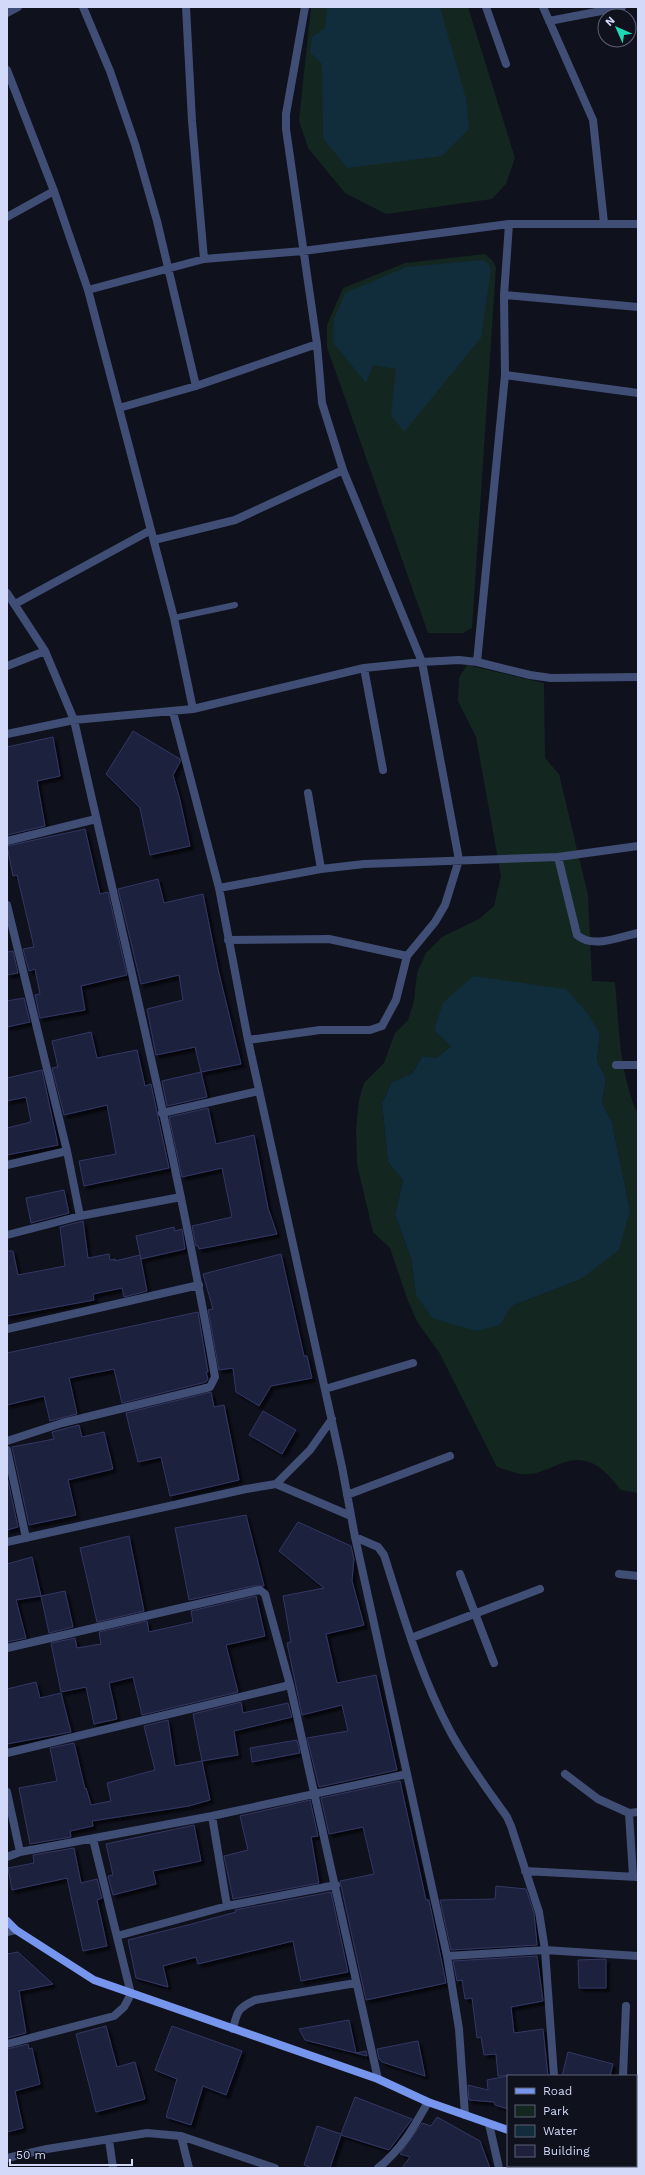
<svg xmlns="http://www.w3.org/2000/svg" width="645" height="2175" viewBox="0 0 645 2175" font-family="'Work Sans',sans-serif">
  <defs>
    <filter id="shadow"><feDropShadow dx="3.5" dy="3.5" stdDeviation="1" flood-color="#0009"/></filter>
  </defs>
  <rect width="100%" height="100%" fill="#0f111d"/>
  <path fill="#132720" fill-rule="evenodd" d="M 311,7 L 468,7 L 515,158 L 506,184 L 492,199 L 386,214 L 345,193 L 308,148 L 299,120 Z
    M 485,254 L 492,260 L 496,267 L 472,628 L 463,633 L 428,633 L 327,347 L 327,325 L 343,288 L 405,263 Z
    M 467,665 L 544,683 L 545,758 L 559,774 L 588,895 L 592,981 L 615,982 C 619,1026 619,1074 638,1115 L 638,1493 L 621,1490 C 605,1470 590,1453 562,1463 C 549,1468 538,1475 524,1474 C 515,1474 505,1469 497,1467 L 439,1352 L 418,1323 L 408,1301 L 390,1248 L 373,1232 L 357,1164 L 356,1129 L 359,1100 L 364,1083 L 384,1063 L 395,1033 L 408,1020 L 414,1001 L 417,973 L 426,953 L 442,937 L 479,919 L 494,906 L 501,876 L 476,737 L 458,701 L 459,678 ZM 600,1034 L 597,1060 L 606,1079 L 602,1103 L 612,1122 L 630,1210 L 581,1279 L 512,1306 L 500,1325 L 416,1295 L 411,1258 L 395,1215 L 403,1180 L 388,1162 L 382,1103 L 392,1082 L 413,1073 L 422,1056 L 437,1058 L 451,1046 Z"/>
  <path fill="#112c3a" d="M 327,7 L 440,7 L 466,98 L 469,129 L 442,156 L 347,168 L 323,138 L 322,64 L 310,52 L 312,37 L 325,28 Z
    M 483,260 L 488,263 L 491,270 L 481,338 L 404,432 L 391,415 L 396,369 L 373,365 L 366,383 L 333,342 L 334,319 L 345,293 L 406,267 Z
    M 473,976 L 566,989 L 589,1015 L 600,1034 L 597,1060 L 606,1079 L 602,1103 L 612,1122 L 630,1210 L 619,1250 L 581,1279 L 512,1306 L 500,1325 L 476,1331 L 432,1318 L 416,1295 L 411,1258 L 395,1215 L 403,1180 L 388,1162 L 382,1103 L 392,1082 L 413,1073 L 422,1056 L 437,1058 L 451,1046 L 434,1030 L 443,1003 Z"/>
  <path fill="#1e203c" stroke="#333765" filter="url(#shadow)" d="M 133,731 L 180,759 L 180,762 L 173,775 L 180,800 L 190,846 L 150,855 L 140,808 L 106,774 Z
    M 53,737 L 60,776 L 37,781 L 45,826 L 7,835 L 7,747 Z
    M 85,829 L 100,894 L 108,892 L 127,975 L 81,986 L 85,1010 L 40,1018 L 35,995 L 40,994 L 35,969 L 29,971 L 23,949 L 34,947 L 17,875 L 13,876 L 7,846 Z
    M 158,879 L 164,903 L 203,894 L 218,969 L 241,1064 L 201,1072 L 195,1047 L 156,1055 L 147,1009 L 183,1000 L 179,975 L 141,984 L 118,889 Z
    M 13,951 L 18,973 L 7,975 L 7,952 Z
    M 24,998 L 30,1022 L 7,1027 L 7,1001 Z
    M 91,1032 L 97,1058 L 137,1050 L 145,1086 L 151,1084 L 169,1168 L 84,1186 L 79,1161 L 116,1154 L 107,1105 L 64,1115 L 52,1068 L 58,1067 L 52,1041 Z
    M 42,1070 L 58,1145 L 7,1155 L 7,1128 L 31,1122 L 26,1097 L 7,1101 L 7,1078 Z
    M 201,1072 L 207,1097 L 167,1106 L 162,1081 Z
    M 208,1108 L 216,1144 L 254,1135 L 268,1208 L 277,1234 L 199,1249 L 198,1246 L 196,1246 L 192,1226 L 232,1217 L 222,1168 L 182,1177 L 169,1117 Z
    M 64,1190 L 69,1213 L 31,1223 L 26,1198 Z
    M 83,1221 L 88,1258 L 109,1254 L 110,1260 L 115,1259 L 115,1261 L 140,1255 L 147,1291 L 124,1297 L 122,1288 L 93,1294 L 94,1300 L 7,1316 L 7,1251 L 13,1251 L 18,1275 L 65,1266 L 60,1227 Z
    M 174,1227 L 175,1231 L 182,1229 L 185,1249 L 141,1259 L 136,1236 Z
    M 281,1254 L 304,1356 L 307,1356 L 312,1378 L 271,1386 L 259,1406 L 236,1392 L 233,1368 L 219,1370 L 208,1310 L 213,1309 L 203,1274 Z
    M 198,1312 L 208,1372 L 206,1372 L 208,1379 L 206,1382 L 122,1403 L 114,1369 L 69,1378 L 77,1414 L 50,1421 L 44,1396 L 7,1405 L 7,1353 Z
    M 211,1392 L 214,1407 L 224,1405 L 239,1480 L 170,1496 L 161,1457 L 138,1462 L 126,1413 Z
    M 263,1411 L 296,1430 L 282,1454 L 249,1435 Z
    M 79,1425 L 82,1437 L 104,1432 L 113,1469 L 68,1480 L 76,1515 L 29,1525 L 12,1447 L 54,1439 L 52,1432 Z
    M 7,1476 L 18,1527 L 7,1530 Z
    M 246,1515 L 264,1586 L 253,1586 L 189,1600 L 175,1528 Z
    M 298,1522 L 351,1546 L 354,1559 L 352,1581 L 364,1625 L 326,1634 L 337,1683 L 376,1675 L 397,1770 L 319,1787 L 307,1738 L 348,1731 L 342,1705 L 302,1715 L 287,1643 L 291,1642 L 283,1596 L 324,1588 L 279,1551 Z
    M 129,1536 L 144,1611 L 97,1622 L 80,1548 Z
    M 32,1557 L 41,1596 L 16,1600 L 26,1638 L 7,1642 L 7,1564 Z
    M 65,1591 L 73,1627 L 49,1633 L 41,1596 Z
    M 256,1596 L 265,1636 L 226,1645 L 238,1692 L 142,1715 L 133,1677 L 109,1683 L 117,1719 L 94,1724 L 86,1687 L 61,1692 L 51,1643 L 75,1638 L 77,1648 L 101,1644 L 99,1632 L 147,1621 L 149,1632 L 193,1622 L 191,1611 Z
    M 36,1682 L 40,1698 L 61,1693 L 71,1732 L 7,1744 L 7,1689 Z
    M 241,1702 L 243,1713 L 288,1703 L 292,1717 L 234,1731 L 238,1755 L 202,1761 L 193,1714 Z
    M 168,1720 L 175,1766 L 202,1761 L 210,1800 L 189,1806 L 92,1821 L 93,1826 L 70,1831 L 71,1837 L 30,1844 L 19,1788 L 57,1781 L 50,1748 L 74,1743 L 85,1789 L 86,1788 L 91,1805 L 111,1801 L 107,1783 L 155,1770 L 144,1726 Z
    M 297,1740 L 300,1753 L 252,1762 L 250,1748 Z
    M 400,1781 L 426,1900 L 429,1900 L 446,1983 L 366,2000 L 340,1881 L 374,1874 L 363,1827 L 329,1834 L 321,1798 Z
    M 310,1800 L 318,1836 L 311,1837 L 319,1883 L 233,1899 L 224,1856 L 248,1850 L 240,1816 Z
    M 194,1825 L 201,1861 L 153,1871 L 156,1884 L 113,1895 L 108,1876 L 113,1875 L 106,1844 Z
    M 74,1848 L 81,1883 L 97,1879 L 102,1898 L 97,1900 L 107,1946 L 83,1951 L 67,1878 L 12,1890 L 8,1868 L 34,1863 L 33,1855 Z
    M 496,1886 L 526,1889 L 534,1913 L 537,1945 L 451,1950 L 440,1900 L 495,1899 Z
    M 331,1892 L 348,1972 L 301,1981 L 293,1941 L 198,1964 L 196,1957 L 163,1966 L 168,1987 L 136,1978 L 128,1940 L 188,1925 L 236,1912 L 235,1910 Z
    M 18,1952 L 53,1984 L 19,1991 L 26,2033 L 7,2038 L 7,1954 Z
    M 537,1956 L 543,2001 L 511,2007 L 514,2033 L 543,2029 L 548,2076 L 508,2076 L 508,2109 L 495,2105 L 494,2102 L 469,2100 L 468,2085 L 488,2090 L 487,2080 L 507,2076 L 498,2076 L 496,2054 L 484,2055 L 481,2037 L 477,2038 L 472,1998 L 465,1999 L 462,1980 L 457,1981 L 453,1961 Z
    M 606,1959 L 606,1988 L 579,1988 L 578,1960 Z
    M 349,2020 L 356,2053 L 366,2051 L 367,2056 L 305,2040 L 299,2029 Z
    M 106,2026 L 117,2067 L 135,2062 L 145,2099 L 96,2112 L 76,2034 Z
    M 172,2026 L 242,2051 L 226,2095 L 203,2086 L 191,2125 L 166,2117 L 177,2079 L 155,2070 Z
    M 418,2041 L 425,2076 L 382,2062 L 379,2059 L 377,2049 Z
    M 28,2044 L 29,2049 L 32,2048 L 40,2084 L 15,2091 L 23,2128 L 7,2132 L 7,2049 Z
    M 568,2052 L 613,2064 L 610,2076 L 562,2076 Z
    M 355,2097 L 412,2119 L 389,2150 L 341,2135 L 330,2168 L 312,2168 L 304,2165 L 317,2126 L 341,2134 Z
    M 437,2117 L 480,2141 L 490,2168 L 402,2168 L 410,2157 L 400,2154 L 422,2123 L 431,2126 Z"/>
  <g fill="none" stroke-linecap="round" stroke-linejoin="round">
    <path stroke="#404e76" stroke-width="6" d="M 174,618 L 235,605"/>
    <path stroke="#404e76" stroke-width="8" d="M 83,7 L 110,71 L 135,144 L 157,221 L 196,386
      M 186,7 L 192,121 L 204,259
      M 486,7 L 506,64
      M 543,7 L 593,120 L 604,223
      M 7,13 L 18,7
      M 549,21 L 622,7
      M 7,70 L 54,191 L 88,290 L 204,259 L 303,251 L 509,224 L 638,224
      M 7,217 L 54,191
      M 88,290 L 174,618 L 193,709
      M 504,295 L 638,307
      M 505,375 L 638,393
      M 119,408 L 196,386 L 317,344
      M 154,540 L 235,520 L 343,470
      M 7,593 L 45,651 L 74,720 C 123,938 177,1156 215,1377 L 210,1387 L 206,1388 L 62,1423 L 7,1441
      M 15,604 L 151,530
      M 477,662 L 505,375 L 504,295 L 509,224
      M 7,666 L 45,651
      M 364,668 L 383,770
      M 173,712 L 219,888 L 248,1040 L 342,1467 L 355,1537 L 447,1956 L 459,2029 L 465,2115
      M 7,734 L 74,720 L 193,709 L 364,668 L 422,662 L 459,660 L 477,662 L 530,675 L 551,678 L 638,677
      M 308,793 L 321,869
      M 7,841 L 96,819
      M 558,857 L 577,935 C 593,949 619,937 638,933
      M 219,888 L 321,869 L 364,864 L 558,857 L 638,846
      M 7,905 L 67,1151 L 80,1216
      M 228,940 L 329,939 L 407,956
      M 248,1040 L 320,1030 L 370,1030 L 382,1026 L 396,1000 L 407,956 L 435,922 L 445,905 L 459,860 L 422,662 L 343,470 L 322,403 L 317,344 L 286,129 L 286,114 L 305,7
      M 616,1065 L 638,1065
      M 162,1113 L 259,1091
      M 7,1165 L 67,1151
      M 7,1235 L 80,1216 L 181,1197
      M 7,1329 L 199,1285
      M 325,1389 L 413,1363
      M 7,1450 L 26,1538
      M 276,1484 L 310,1450 L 332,1419
      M 347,1495 L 450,1456
      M 355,1537 L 378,1547 L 384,1555 C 403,1614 420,1675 450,1731 C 466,1761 487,1789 507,1817 L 511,1826 L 539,1912 L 545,1950 L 554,2076
      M 7,1542 L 246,1489 L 276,1484 L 351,1516
      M 460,1574 L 494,1663
      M 619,1574 L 638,1576
      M 411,1638 L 540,1589
      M 7,1648 L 254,1591 L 260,1590 L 265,1594 L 290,1685 L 378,2079
      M 7,1753 L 290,1685
      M 565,1774 L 598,1799 L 629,1813 L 633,1876
      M 7,1792 L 20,1852
      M 629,1813 L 638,1812
      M 212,1816 L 227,1906
      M 7,1857 L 20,1852 L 212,1816 L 407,1774
      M 525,1871 L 637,1877
      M 7,1932 L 16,1930
      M 117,1936 L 227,1906 L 336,1885
      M 447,1956 L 545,1950 L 638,1956
      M 233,2029 C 237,2011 238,2008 255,2000 L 356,1983
      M 7,2044 L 114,2016 L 124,2007 L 131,1994 L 93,1839
      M 623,2076 L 626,2006
      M 489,2124 L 499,2168
      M 181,2136 L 189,2168
      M 109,2140 L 113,2168
      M 7,2158 L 47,2149 L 147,2133 L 181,2136 L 275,2168
      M 572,2166 L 572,2168
      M 378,2168 C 401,2150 414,2127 428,2102"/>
    <path stroke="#7695ec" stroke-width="8" d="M 7,1921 L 16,1930 L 94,1980 L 378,2079 L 428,2102 L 508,2130
      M 613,2166 L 618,2168"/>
  </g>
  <rect width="645" height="2175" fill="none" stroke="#d2d9f9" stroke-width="16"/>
  <rect x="507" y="2075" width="130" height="92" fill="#0f111d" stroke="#5d6175"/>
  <rect x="515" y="2088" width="20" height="6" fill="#7695ec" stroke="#5d6175"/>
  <text x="543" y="2095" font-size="12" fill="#d2d9f9">Road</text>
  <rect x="515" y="2105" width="20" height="12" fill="#132720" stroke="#5d6175"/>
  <text x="543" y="2115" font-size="12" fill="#d2d9f9">Park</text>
  <rect x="515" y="2125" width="20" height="12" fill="#112c3a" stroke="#5d6175"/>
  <text x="543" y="2135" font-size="12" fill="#d2d9f9">Water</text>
  <rect x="515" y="2145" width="20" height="12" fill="#1e203c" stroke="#5d6175"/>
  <text x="543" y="2155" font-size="12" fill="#d2d9f9">Building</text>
  <g transform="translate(617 28) rotate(315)"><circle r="19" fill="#0f111d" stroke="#5d6175"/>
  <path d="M0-3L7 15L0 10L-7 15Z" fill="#1fd8b4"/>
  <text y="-6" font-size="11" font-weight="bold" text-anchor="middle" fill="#d2d9f9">N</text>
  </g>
  <path d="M10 2159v6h122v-6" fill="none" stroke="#d2d9f9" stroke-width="2"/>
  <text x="16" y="2159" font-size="12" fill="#d2d9f9" stroke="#0f111d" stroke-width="3" paint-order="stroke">50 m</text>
</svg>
